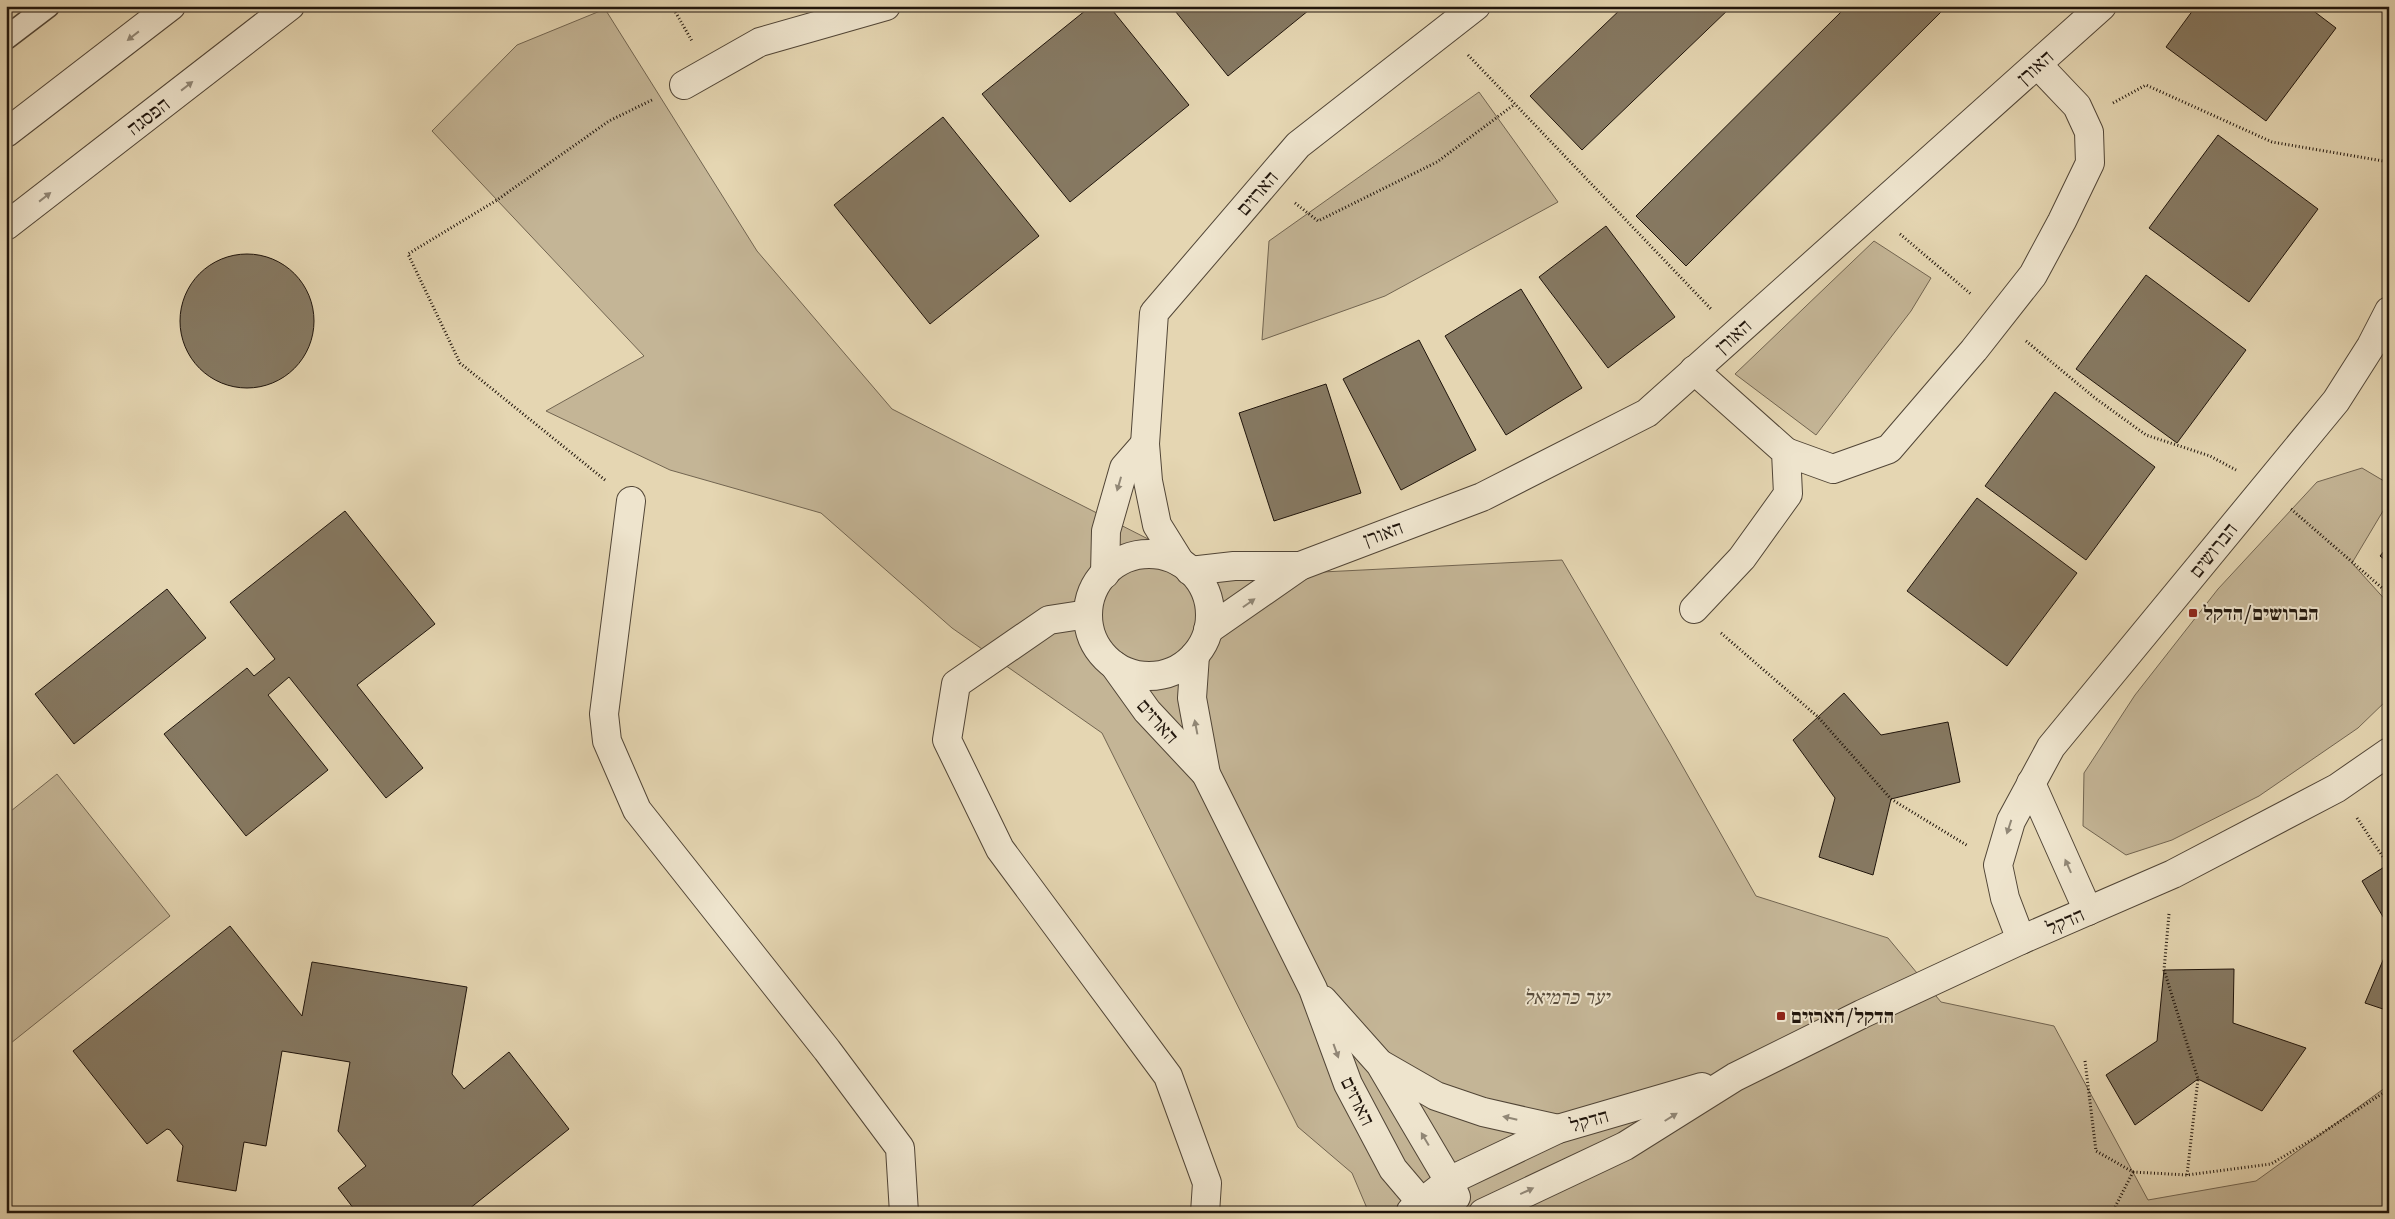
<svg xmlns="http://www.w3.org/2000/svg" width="2395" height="1219" viewBox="0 0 2395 1219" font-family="'Old Standard TT','Frank Ruhl Libre',serif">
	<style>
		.green { fill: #c4b596; stroke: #726551 }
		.building { fill: #867962; stroke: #20150c }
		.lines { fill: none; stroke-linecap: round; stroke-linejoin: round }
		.service-casing { stroke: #514536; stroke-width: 25 }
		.minor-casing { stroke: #514536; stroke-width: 30 }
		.tertiary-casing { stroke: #514536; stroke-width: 30 }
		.path { stroke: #20150c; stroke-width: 3; stroke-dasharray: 1 2.5; stroke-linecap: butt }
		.service { stroke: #eee4cd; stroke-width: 22 }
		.minor { stroke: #eee4cd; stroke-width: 28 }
		.tertiary { stroke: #eee4cd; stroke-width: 28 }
		.oneway { fill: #918776 }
		.poi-dot { fill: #8f2418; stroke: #eee4cd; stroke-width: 2 }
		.labels { text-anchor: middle; stroke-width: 4; stroke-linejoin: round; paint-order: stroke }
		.street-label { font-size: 20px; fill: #20150c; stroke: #eee4cd }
		.poi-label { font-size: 20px; font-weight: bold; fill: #20150c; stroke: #eee4cd; text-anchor: start }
		.park-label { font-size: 20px; font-style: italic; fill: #594d3c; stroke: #eee4cd }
	</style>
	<rect width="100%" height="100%" fill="#e5d6b2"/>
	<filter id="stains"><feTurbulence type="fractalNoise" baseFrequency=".004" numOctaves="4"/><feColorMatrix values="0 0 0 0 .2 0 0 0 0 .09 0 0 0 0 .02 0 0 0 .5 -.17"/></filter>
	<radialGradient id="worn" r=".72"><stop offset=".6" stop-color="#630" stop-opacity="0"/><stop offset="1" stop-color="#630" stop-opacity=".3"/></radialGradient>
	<!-- green -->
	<g class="green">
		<polygon points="605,9 757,251 892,409 1223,577 1562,560 1670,744 1756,896 1888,938 1941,1002 2054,1026 2148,1200 2256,1181 2389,1085 2389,1213 1369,1213 1352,1173 1298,1127 1102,733 952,628 821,513 670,470 546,411 644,356 432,131 517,45"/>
		<polygon points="1479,92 1558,202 1385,296 1262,340 1269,241"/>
		<polygon points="1874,241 1931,278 1911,311 1816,435 1735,374"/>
		<polygon points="2362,468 2389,484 2389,501 2352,563 2389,604 2389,698 2358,728 2259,796 2172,840 2126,855 2083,826 2084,773 2135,695 2218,589 2317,482"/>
		<polygon points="57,774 170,916 6,1047 6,815"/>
	</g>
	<!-- building -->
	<g class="building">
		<polygon points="1091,6 1109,6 1189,105 1070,202 982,94"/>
		<polygon points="1171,6 1314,6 1228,76"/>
		<polygon points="1624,6 1732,6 1582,150 1530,96"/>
		<polygon points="1847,6 1947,6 1686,266 1636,216"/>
		<polygon points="2196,6 2307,6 2336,28 2266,121 2166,47"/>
		<polygon points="943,117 1039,236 930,324 834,205"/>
		<polygon points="2218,135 2318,209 2249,302 2149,228"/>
		<polygon points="1606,226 1675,317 1608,368 1539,277"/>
		<circle cx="247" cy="321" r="67"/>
		<polygon points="2146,275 2246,350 2177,443 2076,369"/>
		<polygon points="1521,289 1582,388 1506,435 1445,336"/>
		<polygon points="1419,340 1476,450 1401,490 1343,379"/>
		<polygon points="1326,384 1361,493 1274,521 1239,413"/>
		<polygon points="2055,392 2155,467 2086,560 1985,486"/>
		<polygon points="1977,498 2077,573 2007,666 1907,591"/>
		<polygon points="345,511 435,624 357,685 423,768 386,798 289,677 268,695 328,770 246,836 164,734 247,668 254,676 275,659 230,602"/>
		<polygon points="2389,545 2389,563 2380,556"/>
		<polygon points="167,589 206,638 74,744 35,694"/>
		<polygon points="1844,693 1881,735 1948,722 1960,782 1891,799 1873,875 1819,857 1835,798 1793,740"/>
		<polygon points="2389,864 2389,927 2362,881"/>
		<polygon points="230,926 302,1016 312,962 467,987 452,1074 464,1089 509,1052 569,1129 464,1213 357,1213 338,1188 366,1166 338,1131 350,1062 282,1051 266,1146 244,1142 236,1191 177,1181 183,1146 170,1130 167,1129 147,1144 73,1051"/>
		<polygon points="2389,946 2389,1011 2365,1003"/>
		<polygon points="2234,969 2233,1023 2306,1048 2262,1111 2198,1079 2135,1125 2106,1075 2157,1041 2164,970"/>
	</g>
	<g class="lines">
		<defs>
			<polyline id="service" points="6,38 48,6"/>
			<g id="minor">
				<polyline points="684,85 760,42 886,6"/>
				<polyline points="1786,452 1833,469 1889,449 1974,350 2033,275 2062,221 2090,163 2089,132 2077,106 2038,65"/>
				<polyline points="631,501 604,714 607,741 637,810 827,1050 900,1148 904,1213"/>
				<circle cx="1149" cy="615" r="61"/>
				<polyline points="1180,562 1157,525 1148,481 1145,444 1154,313 1298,145 1476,6"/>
				<polyline points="1190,571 1234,566 1300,566"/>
				<polyline points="1105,574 1106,531 1124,468 1145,444"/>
				<polyline points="1694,609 1742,558 1788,494 1786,452 1694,370"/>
				<polyline points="1088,614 1049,620 956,684 947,740 1000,849 1168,1076 1207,1183 1205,1213"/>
				<polyline points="1208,630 1300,566 1482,497 1647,413 2102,6"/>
				<polyline points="1195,655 1192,698 1206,774 1313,989 1348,1084 1393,1169 1421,1202 1447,1213"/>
				<polyline points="1114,665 1147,711 1206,774"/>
				<polyline points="2031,783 2088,911"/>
				<polyline points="2021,940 2005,898 1998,865 2011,821 2051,747 2336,401 2371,346 2389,311"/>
				<polyline points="1323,1000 1380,1064 1449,1181 1456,1197"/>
				<polyline points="1382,1065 1436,1096 1483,1112 1558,1129"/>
				<polyline points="1411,1211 1449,1181 1558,1129 1702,1087"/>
				<polyline points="1483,1213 1625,1146 1735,1077 1862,1014 2021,940 2173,874 2337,788 2389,752"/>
			</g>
			<g id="tertiary">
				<polyline points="6,133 171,6"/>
				<polyline points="6,226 290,6"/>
			</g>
		</defs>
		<!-- service casing -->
		<use href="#service" class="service-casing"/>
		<!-- minor casing -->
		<use href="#minor" class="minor-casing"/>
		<!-- tertiary casing -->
		<use href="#tertiary" class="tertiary-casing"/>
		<!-- path -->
		<g class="path">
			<polyline points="672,6 692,41"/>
			<polyline points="1468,55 1711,309"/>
			<polyline points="2113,103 2146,85 2272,142 2389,162"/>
			<polyline points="1295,203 1318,221 1437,162 1515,104"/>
			<polyline points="1900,234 1972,295"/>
			<polyline points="2026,341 2095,398 2146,435 2210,456 2236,470"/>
			<polyline points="605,480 460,363 408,254 497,200 609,121 654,99"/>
			<polyline points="2291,509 2389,594"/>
			<polyline points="1721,633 1818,717 1891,799 1968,846"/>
			<polyline points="2357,818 2389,866"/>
			<polyline points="2169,914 2164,970 2198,1079 2187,1175"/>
			<polyline points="2085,1061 2096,1151 2133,1172 2112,1213"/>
			<polyline points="2133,1172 2187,1175 2271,1164 2313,1139 2389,1089"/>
		</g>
		<!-- service -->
		<use href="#service" class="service"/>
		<!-- minor -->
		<use href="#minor" class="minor"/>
		<!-- tertiary -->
		<use href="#tertiary" class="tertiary"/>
	</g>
	<!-- one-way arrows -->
	<defs><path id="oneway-solid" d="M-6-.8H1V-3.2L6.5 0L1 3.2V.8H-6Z" transform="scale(1.25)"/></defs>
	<g class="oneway">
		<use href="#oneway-solid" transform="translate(133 36) rotate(142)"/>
		<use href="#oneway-solid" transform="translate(187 86) rotate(-38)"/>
		<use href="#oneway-solid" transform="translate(45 197) rotate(-38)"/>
		<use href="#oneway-solid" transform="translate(1119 484) rotate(106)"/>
		<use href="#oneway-solid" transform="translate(1249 603) rotate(-35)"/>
		<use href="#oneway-solid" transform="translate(1196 727) rotate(-101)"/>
		<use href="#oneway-solid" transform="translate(2009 827) rotate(108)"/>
		<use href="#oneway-solid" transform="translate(2068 866) rotate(-114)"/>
		<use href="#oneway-solid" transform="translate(1336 1051) rotate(70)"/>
		<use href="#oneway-solid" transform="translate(1671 1117) rotate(-32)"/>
		<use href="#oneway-solid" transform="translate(1510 1118) rotate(-167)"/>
		<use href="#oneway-solid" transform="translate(1425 1139) rotate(-121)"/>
		<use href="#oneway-solid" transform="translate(1527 1191) rotate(-25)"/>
	</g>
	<!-- markers -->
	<g class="poi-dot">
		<rect x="2188" y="608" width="10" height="10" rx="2.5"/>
		<rect x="1776" y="1011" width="10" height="10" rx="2.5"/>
	</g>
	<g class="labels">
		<!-- street labels -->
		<g class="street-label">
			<text transform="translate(2035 67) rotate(-42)" y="7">האורן</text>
			<text transform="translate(148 116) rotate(-38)" y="7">הפסגה</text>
			<text transform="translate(1257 193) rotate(-49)" y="7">הארזים</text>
			<text transform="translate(1733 336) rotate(-42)" y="7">האורן</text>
			<text transform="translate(1383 533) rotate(-20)" y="7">האורן</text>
			<text transform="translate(2213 550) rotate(-51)" y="7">הברושים</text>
			<text transform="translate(1158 721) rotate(49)" y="7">הארזים</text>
			<text transform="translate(2065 921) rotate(-24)" y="7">הדקל</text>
			<text transform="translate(1358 1101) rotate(64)" y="7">הארזים</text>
			<text transform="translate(1589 1120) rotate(-16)" y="7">הדקל</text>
		</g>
		<!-- poi labels -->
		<g class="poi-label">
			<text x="2203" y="620">הברושים/הדקל</text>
			<text x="1791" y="1023">הדקל/הארזים</text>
		</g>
		<!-- park labels -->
		<g class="park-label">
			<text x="1566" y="1004">יער כרמיאל</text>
		</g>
	</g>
	<!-- margin -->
	<rect width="2395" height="1219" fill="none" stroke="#e5d6b2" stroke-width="25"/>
	<rect x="8" y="8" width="2380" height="1204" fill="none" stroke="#20150c" stroke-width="2.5"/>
	<rect x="12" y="12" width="2370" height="1194" fill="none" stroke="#20150c"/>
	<rect width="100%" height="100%" filter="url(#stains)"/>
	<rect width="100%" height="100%" fill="url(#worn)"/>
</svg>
